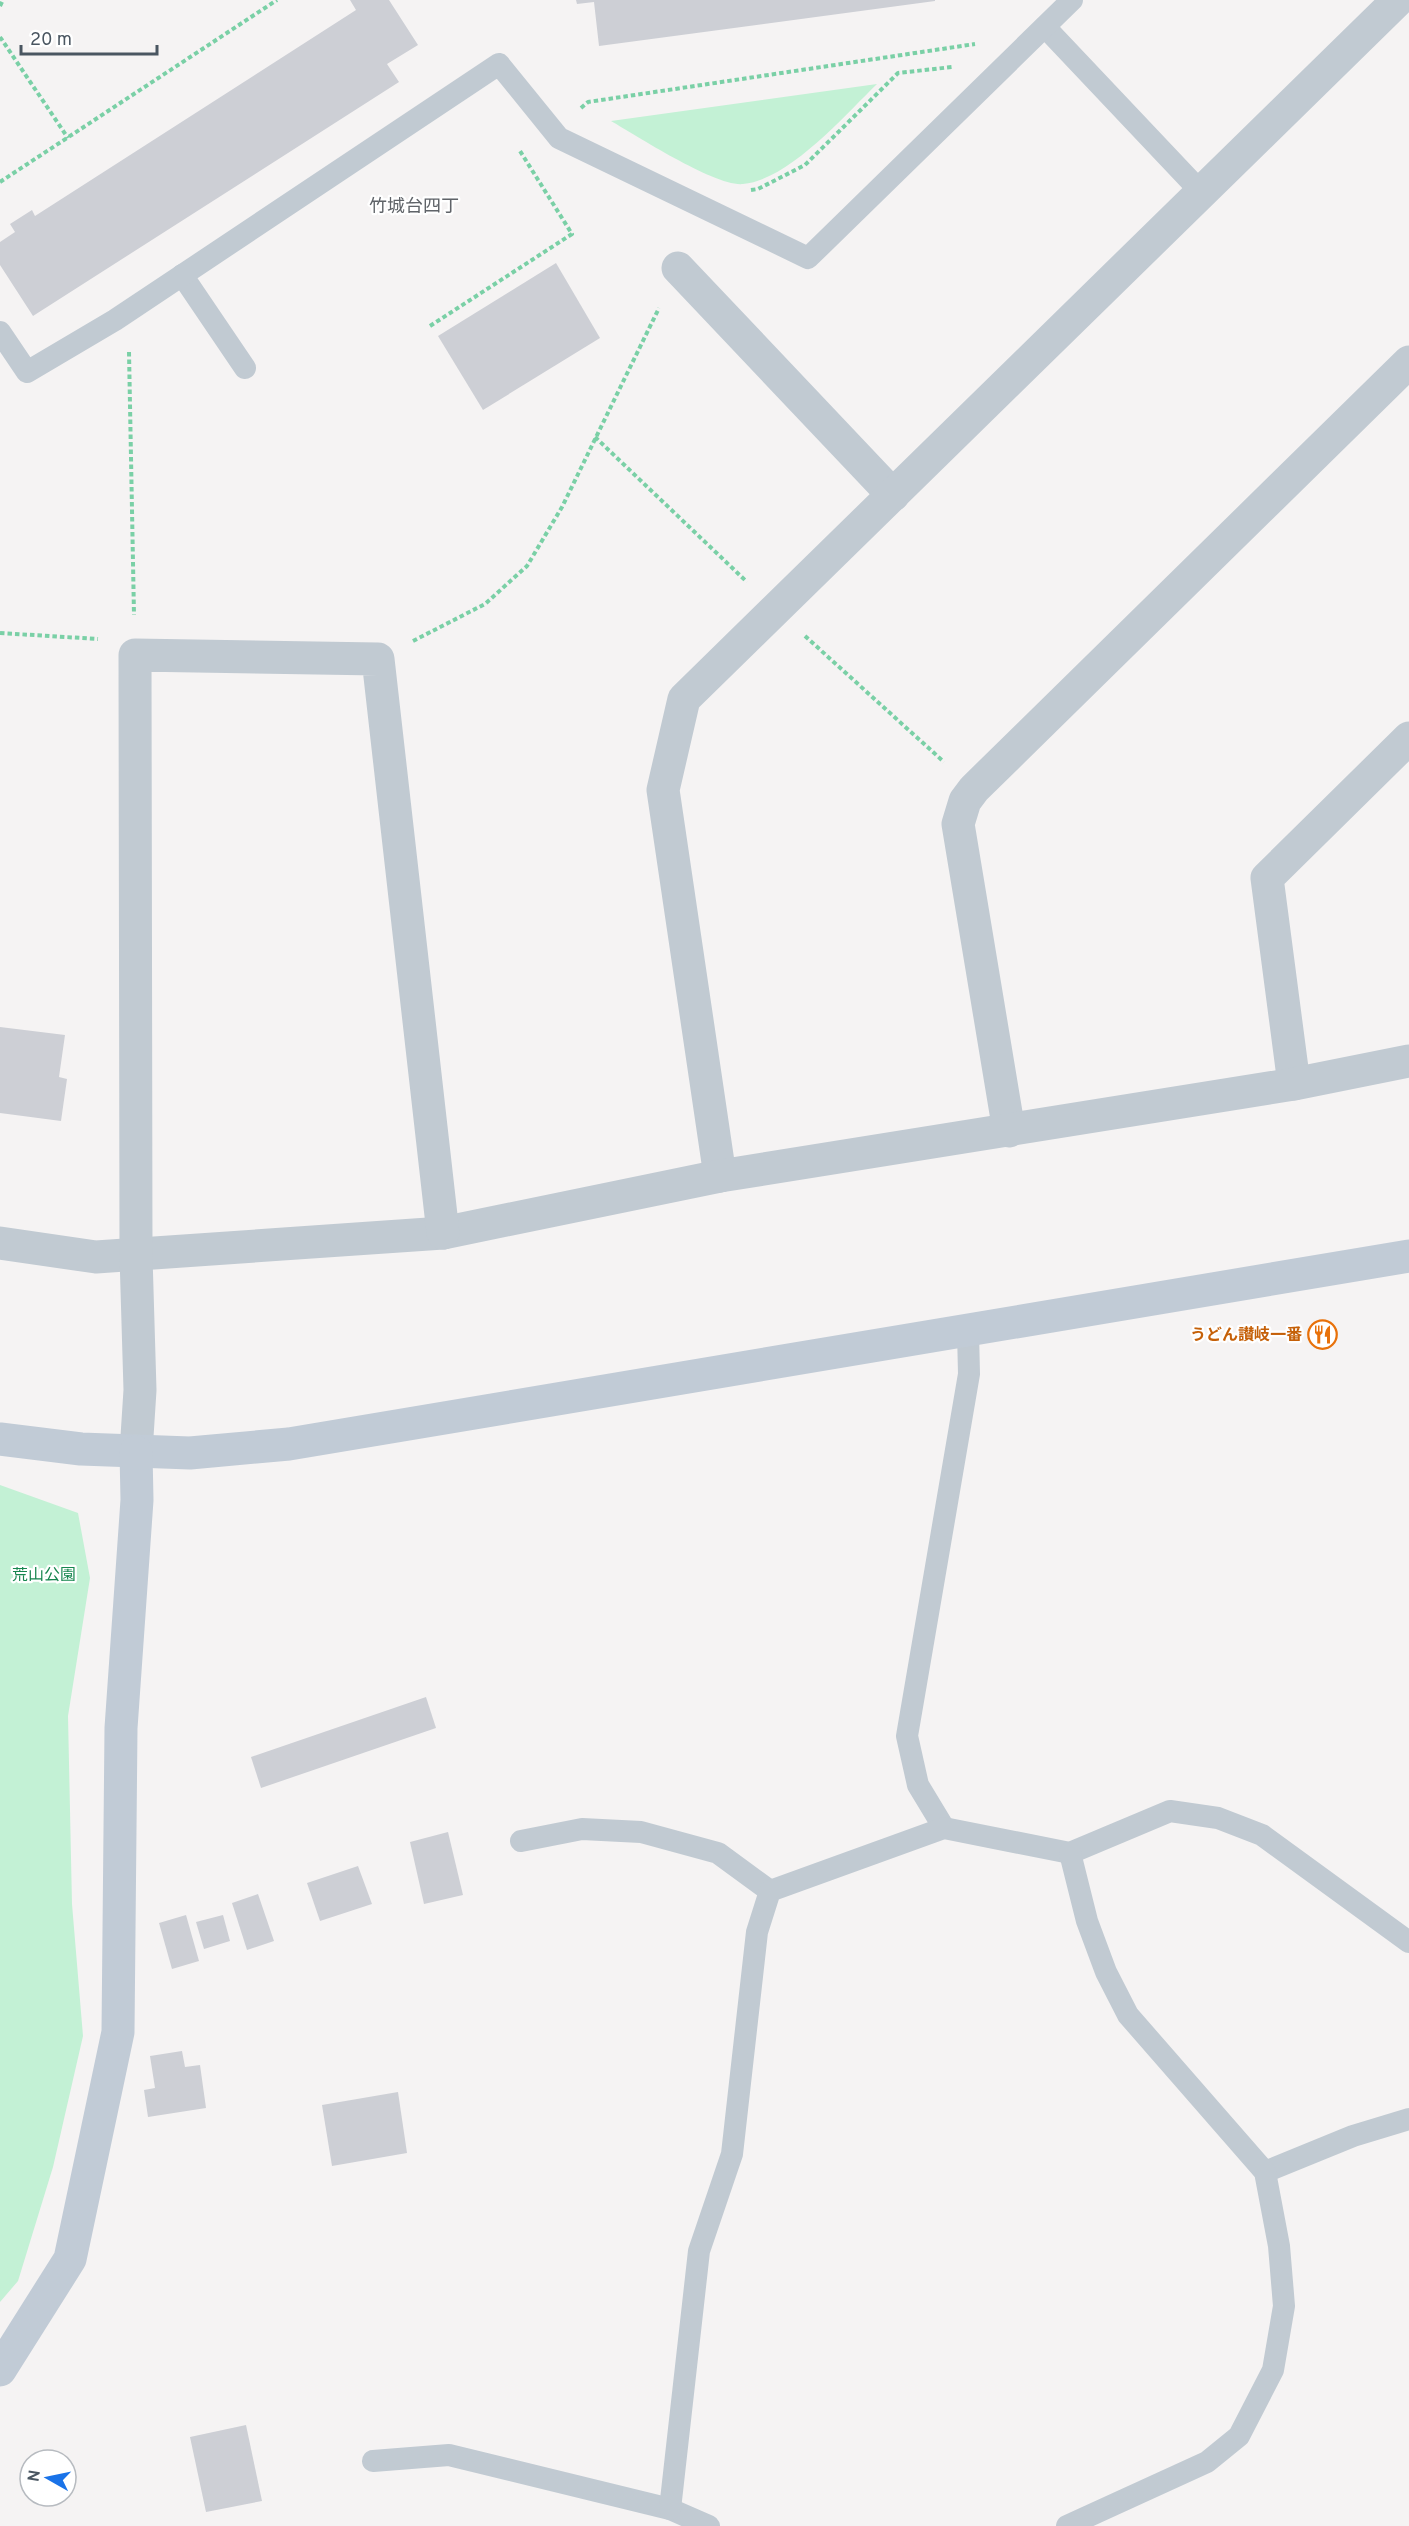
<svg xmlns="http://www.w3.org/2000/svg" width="1409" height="2526" viewBox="0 0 1409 2526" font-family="Overpass,'Noto Sans JP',sans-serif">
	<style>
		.green { fill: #c3f1d5 }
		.building { fill: #cdcfd5 }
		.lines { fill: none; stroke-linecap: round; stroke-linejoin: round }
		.path { stroke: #7ad0a6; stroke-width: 4; stroke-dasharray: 4.5 3; stroke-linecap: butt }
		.lane { stroke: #c1cad2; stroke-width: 22 }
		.street { stroke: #c1cad2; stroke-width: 33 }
		.secondary { stroke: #c1cbd6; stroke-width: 33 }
		.labels { text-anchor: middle; stroke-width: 4.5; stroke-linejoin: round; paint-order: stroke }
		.food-label { font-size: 16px; font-weight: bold; fill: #c56008; stroke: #fff; text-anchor: end }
		.park-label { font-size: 16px; fill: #17864f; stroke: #fff }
		.neighbourhood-label { font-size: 18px; fill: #5f6368; stroke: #fff }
	</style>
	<rect width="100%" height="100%" fill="#f5f3f3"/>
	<!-- green -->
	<g class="green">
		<path d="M877,84C845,115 789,180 743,184C716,187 637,136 611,121Z"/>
		<polygon points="0,1485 78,1513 90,1578 68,1716 72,1904 83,2036 53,2167 18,2281 0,2302"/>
	</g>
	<!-- building -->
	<g class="building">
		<polygon points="350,0 389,0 418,45 387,64 399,82 33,316 0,265 0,242 15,232 10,224 32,210 35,216 356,10"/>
		<polygon points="576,0 935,0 935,1 599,46 594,2 577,4"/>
		<polygon points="556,263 600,338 483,410 438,336"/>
		<polygon points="0,1027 65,1035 59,1077 67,1079 61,1121 0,1113"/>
		<polygon points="426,1697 436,1728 261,1788 251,1757"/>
		<polygon points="448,1832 463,1895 424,1904 410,1842"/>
		<polygon points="358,1866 372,1904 320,1921 307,1883"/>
		<polygon points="258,1894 274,1941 247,1950 232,1903"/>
		<polygon points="186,1915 199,1961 172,1969 159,1923"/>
		<polygon points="223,1915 230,1941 204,1949 196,1922"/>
		<polygon points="182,2051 185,2067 200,2065 206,2108 148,2117 144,2090 155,2088 150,2056"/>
		<polygon points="398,2092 407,2153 332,2166 322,2105"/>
		<polygon points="246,2425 262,2501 206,2512 190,2437"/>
	</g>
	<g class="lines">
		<!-- path -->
		<g class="path">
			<polyline points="0,6 3,0"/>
			<polyline points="0,37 68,138"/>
			<polyline points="581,108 588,102 975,44"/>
			<polyline points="0,182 277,0"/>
			<polyline points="751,190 758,189 805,165 898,73 952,67"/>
			<polyline points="430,326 572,234 520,151"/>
			<polyline points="129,352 134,615"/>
			<polyline points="595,437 747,582"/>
			<polyline points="0,633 98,639"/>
			<polyline points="805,636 944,762"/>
			<polyline points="413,641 485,604 527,566 562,507 659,308"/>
		</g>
		<!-- lane -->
		<g class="lane">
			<polyline points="1045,27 1202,193"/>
			<polyline points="182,275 245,368"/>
			<polyline points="0,332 27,372 115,320 499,64 559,138 808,258 1072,0"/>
			<polyline points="944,1828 918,1785 907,1736 969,1374 968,1332"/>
			<polyline points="521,1841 582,1829 641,1832 718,1853 770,1891"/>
			<polyline points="1265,2172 1353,2136 1409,2119"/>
			<polyline points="373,2461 449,2455 670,2509 709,2526"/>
			<polyline points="670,2509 699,2251 732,2154 757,1932 770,1891 944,1828 1070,1853 1170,1811 1218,1818 1262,1835 1409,1942"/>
			<polyline points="1067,2526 1207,2462 1239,2436 1273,2370 1284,2306 1279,2246 1265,2172 1128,2015 1106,1972 1087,1921 1070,1853"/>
		</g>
		<!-- street -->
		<g class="street">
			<polyline points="678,268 893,495"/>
			<polyline points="1294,1084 1267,878 1409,738"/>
			<polyline points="1009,1131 958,824 965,801 974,789 1409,362"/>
			<polyline points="720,1176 663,790 684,699 1398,0"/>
			<polyline points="0,1243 96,1257 443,1233 720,1176 1294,1084 1409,1061"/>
			<polyline points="136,1452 140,1390 136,1256 135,655 378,659 443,1233"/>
		</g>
		<!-- secondary -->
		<g class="secondary">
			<polyline points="0,1439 81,1449 190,1453 289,1444 1409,1256"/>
			<polyline points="0,2370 70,2259 118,2032 121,1728 137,1500 136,1452"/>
		</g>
	</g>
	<!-- icons -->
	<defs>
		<symbol id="restaurant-ring" viewBox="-11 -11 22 22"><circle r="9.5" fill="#fff" stroke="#e8710a" stroke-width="1.5"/><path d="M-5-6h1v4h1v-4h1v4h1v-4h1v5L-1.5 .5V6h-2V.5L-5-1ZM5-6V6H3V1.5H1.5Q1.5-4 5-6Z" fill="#e8710a"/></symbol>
	</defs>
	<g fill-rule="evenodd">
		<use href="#restaurant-ring" x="1306" y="1318" width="33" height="33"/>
	</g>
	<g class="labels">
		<!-- food labels -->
		<g class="food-label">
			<text x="1302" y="1340">うどん讃岐一番</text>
		</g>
		<!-- park labels -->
		<g class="park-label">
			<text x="44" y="1580">荒山公園</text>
		</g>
		<!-- neighbourhood labels -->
		<g class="neighbourhood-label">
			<text x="414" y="212">竹城台四丁</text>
		</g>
	</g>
	<!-- north arrow -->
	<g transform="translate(48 2478) rotate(279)"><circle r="28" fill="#ffffff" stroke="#b7bbc0" stroke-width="1.5"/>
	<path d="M0-4.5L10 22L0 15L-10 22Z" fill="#1a73e8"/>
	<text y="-9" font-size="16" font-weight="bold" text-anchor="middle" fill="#4a5661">N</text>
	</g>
	<!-- scale -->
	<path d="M21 45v9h136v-9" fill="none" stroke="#4a5661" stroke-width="3"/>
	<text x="30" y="45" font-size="18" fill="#4a5661" stroke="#ffffff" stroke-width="4.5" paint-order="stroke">20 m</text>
</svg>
